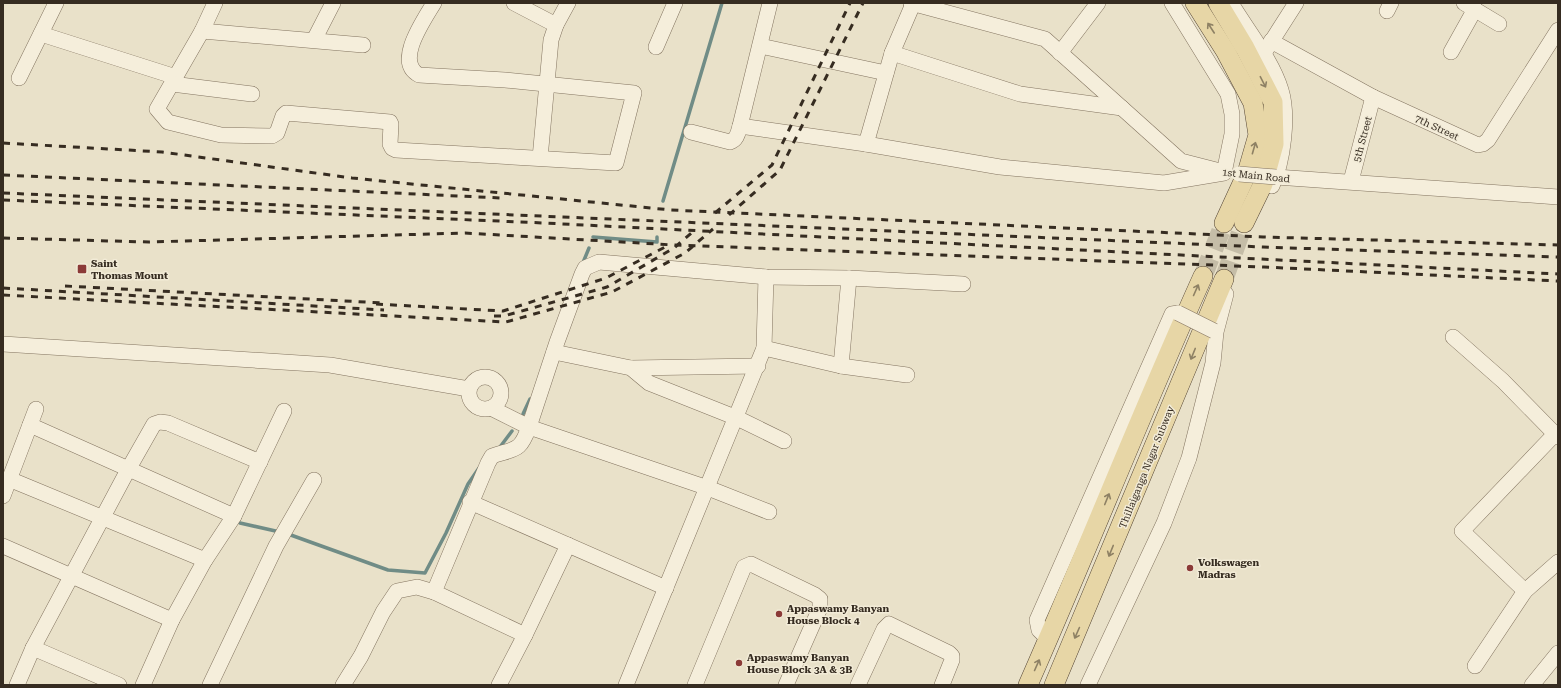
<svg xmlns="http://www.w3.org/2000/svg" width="1561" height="688" viewBox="0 0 1561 688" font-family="'Roboto Serif',serif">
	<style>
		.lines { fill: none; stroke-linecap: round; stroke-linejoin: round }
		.stream { stroke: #708c86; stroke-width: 3.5 }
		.major-tunnel { stroke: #c5bda7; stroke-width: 19; stroke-dasharray: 19 10; stroke-linecap: butt }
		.minor-casing { stroke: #837460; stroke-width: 16 }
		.major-casing { stroke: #524333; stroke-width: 20 }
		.minor { stroke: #f5eedb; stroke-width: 15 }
		.major { stroke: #e7d6a6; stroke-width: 19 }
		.rail { stroke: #362c21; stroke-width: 3; stroke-dasharray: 7 7; stroke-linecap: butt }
		.minor-bridge-casing { stroke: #837460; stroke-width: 16; stroke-linecap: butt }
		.minor-bridge { stroke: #f5eedb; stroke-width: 15 }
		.oneway { stroke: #8e8164 }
		.poi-dot { fill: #8b3a37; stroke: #f2ebd7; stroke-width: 1.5 }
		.labels { text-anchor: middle; stroke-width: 3; stroke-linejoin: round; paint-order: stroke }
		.street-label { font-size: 10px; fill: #362c21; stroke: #f2ebd7 }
		.poi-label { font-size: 10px; font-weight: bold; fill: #362c21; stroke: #f2ebd7; text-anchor: start }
	</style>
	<rect width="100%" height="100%" fill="#e9e1c9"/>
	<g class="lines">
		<!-- stream -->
		<g class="stream">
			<polyline points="663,201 722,3"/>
			<polyline points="593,237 657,242 657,237"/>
			<polyline points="582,265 589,248"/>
			<polyline points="523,414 530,399"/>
			<polyline points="500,447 512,431"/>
			<polyline points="240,523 280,532"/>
			<polyline points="288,534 388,570 425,573 446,533 468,484 479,468"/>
		</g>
		<!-- major-tunnel -->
		<g class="major-tunnel">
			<polyline points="1203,276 1224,223"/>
			<polyline points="1224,279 1244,223"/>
		</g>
		<defs>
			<g id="minor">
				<path d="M215,3L202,31L157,109L168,122L221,135L272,136L277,133L283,116L286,113L390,122L391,124L390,144L392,148L396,150L616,163L634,93L505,80L419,75C394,62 424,20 434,3"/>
				<polyline points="514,3 556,25"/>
				<polyline points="770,3 740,126 866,144 1000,167 1164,183 1224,173 1232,134 1232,114 1228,94 1172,3"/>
				<polyline points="911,3 1045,39 1181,161 1220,171"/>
				<path d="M1231,3C1247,30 1272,60 1281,90C1289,116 1283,162 1272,186"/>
				<polyline points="1464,3 1499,24"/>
				<polyline points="1387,11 1391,3"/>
				<polyline points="202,31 363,45"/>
				<polyline points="41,34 176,77"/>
				<polyline points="314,40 333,3"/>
				<polyline points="1271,41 1373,97 1478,145 1483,144 1488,140 1558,30"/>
				<polyline points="760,46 886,73"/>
				<polyline points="656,47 675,3"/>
				<polyline points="1266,50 1296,3"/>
				<polyline points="1451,52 1475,9"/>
				<polyline points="892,53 1020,94 1122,108"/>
				<polyline points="1060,53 1098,3"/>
				<polyline points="19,78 56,3"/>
				<polyline points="172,84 252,94"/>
				<path d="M691,132L730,142C737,140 738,133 740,126"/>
				<polyline points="866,144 892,53 913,4"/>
				<polyline points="540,158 551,40 556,25 568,3"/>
				<polyline points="1276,177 1558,197"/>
				<polyline points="1351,181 1373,97"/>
				<polyline points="1453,337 1503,381 1555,434"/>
				<polyline points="3,344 330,365 469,389"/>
				<polyline points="764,348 841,366 907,375"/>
				<polyline points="554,352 631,368 649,383 737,418 784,441"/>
				<polyline points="841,366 849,278"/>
				<polyline points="631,368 758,366"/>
				<circle cx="485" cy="393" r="16"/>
				<polyline points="491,408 529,427 557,342 582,274 585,268 599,262 766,277 849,278 963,284"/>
				<polyline points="30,425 234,516"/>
				<polyline points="1558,437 1555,434 1462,531 1525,591 1558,562"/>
				<polyline points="9,479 205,560"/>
				<polyline points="3,496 36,409"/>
				<polyline points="470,502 666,588"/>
				<polyline points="3,546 172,620"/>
				<polyline points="525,635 568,545"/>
				<polyline points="1048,639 1039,630 1037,620 1172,314 1178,313"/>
				<polyline points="33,648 119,685"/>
				<polyline points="1475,666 1525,591"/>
				<polyline points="17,685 33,648 129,468 154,424 160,422 168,423 260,462"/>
				<polyline points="143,685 172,620 205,560 234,516 284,411"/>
				<polyline points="210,685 276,546 314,480"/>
				<polyline points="343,685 361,656 383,612 397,591 417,587 434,592"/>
				<path d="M499,685L525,635L434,592L488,463L492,456C516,448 520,452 529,427L708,488L769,512"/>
				<polyline points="626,685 764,348 766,277"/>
				<polyline points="695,685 744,567 751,564 815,595 820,599 820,608 786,685"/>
				<polyline points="858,685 884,629 889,624 949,653 952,656 952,660 942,685"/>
				<polyline points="1088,685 1164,523 1189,458 1213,363 1216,332 1226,294"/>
				<polyline points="1532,685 1558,653"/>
			</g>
			<g id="major">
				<polyline points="1195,3 1226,52 1253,103 1258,135 1247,173 1224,223"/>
				<polyline points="1218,3 1245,48 1273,102 1274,144 1263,184 1244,223"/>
				<path d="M1028,685C1088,549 1142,411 1203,276"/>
				<polyline points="1054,685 1224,279"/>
			</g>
		</defs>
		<!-- minor casing -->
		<use href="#minor" class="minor-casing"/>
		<!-- major casing -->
		<use href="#major" class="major-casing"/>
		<!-- minor -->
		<use href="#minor" class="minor"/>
		<!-- major -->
		<use href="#major" class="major"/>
		<!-- rail -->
		<g class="rail">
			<polyline points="3,143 162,152 352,178 671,210 1263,237 1558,245"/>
			<polyline points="3,175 502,198"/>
			<polyline points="3,193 1263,247 1558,257"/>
			<polyline points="3,200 544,223 1558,274"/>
			<polyline points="715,213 772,165 850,3"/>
			<polyline points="729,215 780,170 863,3"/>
			<polyline points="3,238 149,242 465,233 674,245 1264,267 1558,281"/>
			<polyline points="65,286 383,303"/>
			<polyline points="3,288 384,310"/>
			<polyline points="3,295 506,322 612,292 685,253 713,229"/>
			<polyline points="376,304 503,311 606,278 669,245"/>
			<polyline points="494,316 504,316 607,287 674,248 696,229"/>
		</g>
		<defs>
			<g id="minor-bridge">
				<polyline points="1239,174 1276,177"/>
				<polyline points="1178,313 1214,331"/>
			</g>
		</defs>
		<!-- minor-bridge casing -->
		<use href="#minor-bridge" class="minor-bridge-casing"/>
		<!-- minor-bridge -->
		<use href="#minor-bridge" class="minor-bridge"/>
	</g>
	<!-- one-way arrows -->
	<defs><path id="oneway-shaft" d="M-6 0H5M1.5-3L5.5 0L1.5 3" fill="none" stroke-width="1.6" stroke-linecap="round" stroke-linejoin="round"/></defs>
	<g class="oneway">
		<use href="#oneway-shaft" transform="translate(1211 28) rotate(-123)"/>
		<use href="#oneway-shaft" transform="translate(1263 82) rotate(63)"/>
		<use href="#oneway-shaft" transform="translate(1254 148) rotate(-74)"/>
		<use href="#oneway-shaft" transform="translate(1196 290) rotate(-66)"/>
		<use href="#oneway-shaft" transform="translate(1193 354) rotate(112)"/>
		<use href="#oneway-shaft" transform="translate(1107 499) rotate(-68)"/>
		<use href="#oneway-shaft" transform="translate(1111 551) rotate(112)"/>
		<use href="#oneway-shaft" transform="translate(1077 633) rotate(114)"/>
		<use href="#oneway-shaft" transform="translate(1037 665) rotate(-66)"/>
	</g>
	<!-- markers -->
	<g class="poi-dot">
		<rect x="77" y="264" width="10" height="10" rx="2"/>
		<circle cx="1190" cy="568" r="4"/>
		<circle cx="779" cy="614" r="4"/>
		<circle cx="739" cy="663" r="4"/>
	</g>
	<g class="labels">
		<!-- street labels -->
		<g class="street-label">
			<text transform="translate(1437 127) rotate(25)" y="4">7th Street</text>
			<text transform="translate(1362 139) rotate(-75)" y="4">5th Street</text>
			<text transform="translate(1256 175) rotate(6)" y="4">1st Main Road</text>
			<text transform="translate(1146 467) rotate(-68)" y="4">Thillaiganga Nagar Subway</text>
		</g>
		<!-- poi labels -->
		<g class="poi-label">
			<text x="91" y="267">Saint<tspan x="91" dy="12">Thomas Mount</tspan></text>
			<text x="1198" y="566">Volkswagen<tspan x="1198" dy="12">Madras</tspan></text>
			<text x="787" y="612">Appaswamy Banyan<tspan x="787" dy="12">House Block 4</tspan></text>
			<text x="747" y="661">Appaswamy Banyan<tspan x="747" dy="12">House Block 3A &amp; 3B</tspan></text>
		</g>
	</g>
	<!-- border -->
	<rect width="1561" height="688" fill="none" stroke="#362c21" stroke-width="8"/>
</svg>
